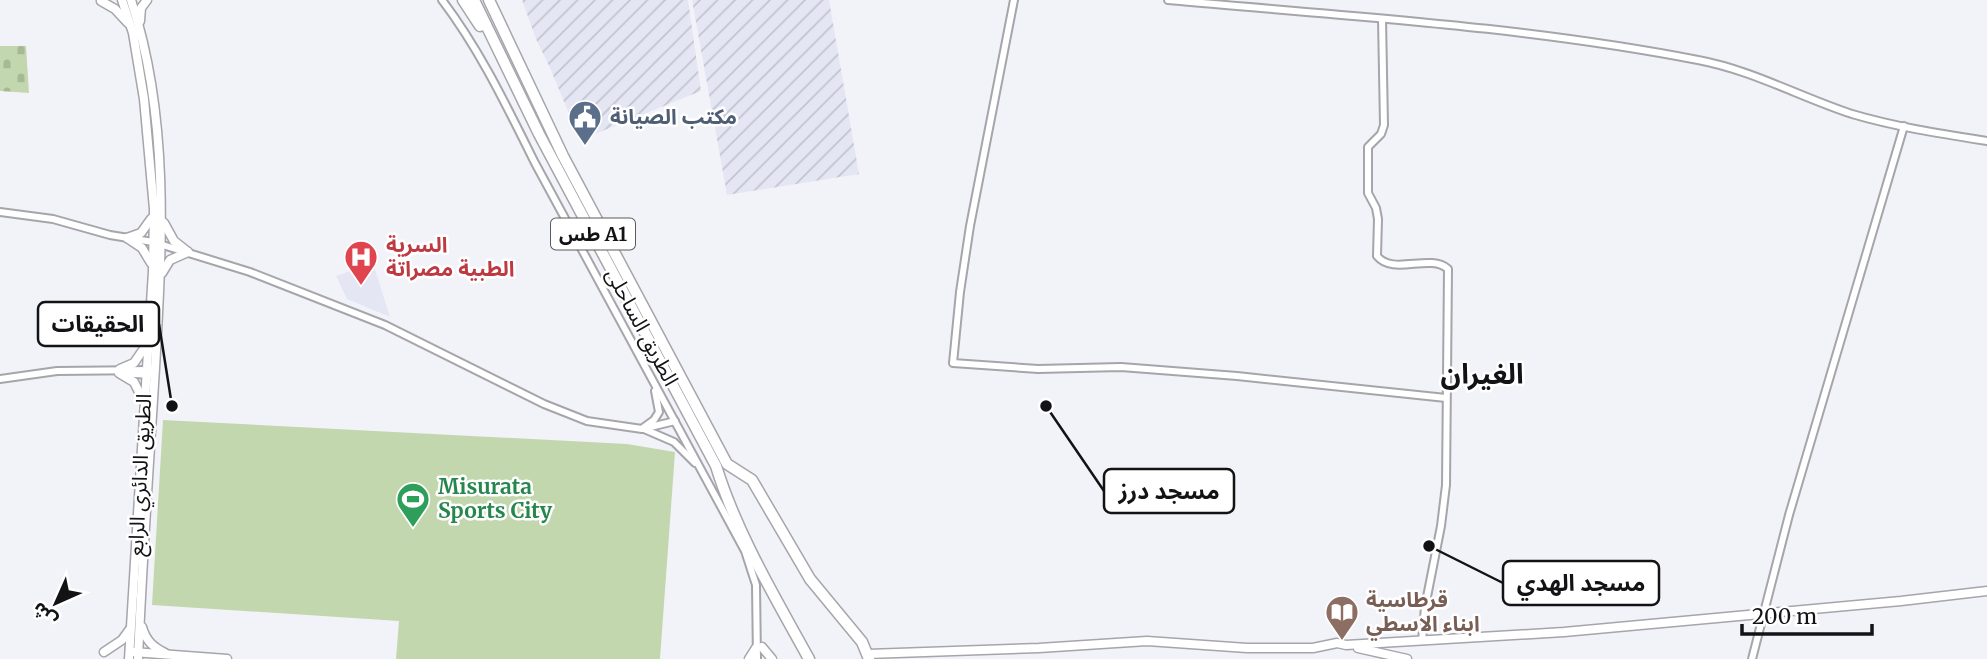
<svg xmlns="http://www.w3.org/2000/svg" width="1987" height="659" viewBox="0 0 1987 659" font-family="Merriweather,'Noto Sans Arabic',serif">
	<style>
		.built { fill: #e4e6f3 }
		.industrial { fill: url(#industrial-furrows) }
		.cemetery { fill: url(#cemetery-stones) }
		.garden { fill: #c3d7ae }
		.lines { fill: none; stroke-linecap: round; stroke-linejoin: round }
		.minor-casing { stroke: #a5a5ab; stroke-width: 10 }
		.major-casing { stroke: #a5a5ab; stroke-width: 11 }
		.highway-casing { stroke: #a5a5ab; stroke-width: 13 }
		.minor { stroke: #fff; stroke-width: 6 }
		.major { stroke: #fff; stroke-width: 8 }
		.highway { stroke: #fff; stroke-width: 10 }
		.labels { text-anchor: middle; stroke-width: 5; stroke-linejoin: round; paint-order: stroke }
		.shield { fill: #fff; stroke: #5a5a5c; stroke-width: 2 }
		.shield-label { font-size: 19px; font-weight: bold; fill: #131316 }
		.service-label { font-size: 21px; font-weight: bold; fill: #4e5e75; stroke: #fff; text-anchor: start }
		.health-label { font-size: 21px; font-weight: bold; fill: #be3a42; stroke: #fff; text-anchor: start }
		.street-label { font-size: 21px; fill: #131316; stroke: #fff }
		.leisure-label { font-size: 21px; font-weight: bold; fill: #27864d; stroke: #fff; text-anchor: start }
		.education-label { font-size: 21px; font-weight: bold; fill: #785e54; stroke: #fff; text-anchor: start }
		.district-label { font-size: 28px; font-weight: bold; fill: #131316; stroke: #fff }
		.leader { fill: none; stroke: #131316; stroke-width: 2.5 }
		.callout-dot { fill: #131316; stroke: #fff; stroke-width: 2.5 }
		.callout { fill: #fff; stroke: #131316; stroke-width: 2.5 }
		.callout-label { font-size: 23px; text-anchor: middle; font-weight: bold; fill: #131316 }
	</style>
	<defs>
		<pattern id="industrial-furrows" width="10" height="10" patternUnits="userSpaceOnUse" patternTransform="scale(1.75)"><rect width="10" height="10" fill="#e4e6f3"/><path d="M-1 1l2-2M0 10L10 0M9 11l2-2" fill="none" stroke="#c3c4d0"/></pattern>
		<pattern id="cemetery-stones" width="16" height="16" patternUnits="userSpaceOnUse" patternTransform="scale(1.75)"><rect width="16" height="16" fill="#c3d7ae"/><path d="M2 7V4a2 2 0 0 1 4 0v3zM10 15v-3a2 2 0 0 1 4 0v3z" fill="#a7b895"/></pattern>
	</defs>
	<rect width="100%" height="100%" fill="#f2f3f9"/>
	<!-- built -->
	<polygon class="built" points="373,263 390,317 347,299 336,276"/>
	<!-- industrial -->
	<g class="industrial">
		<polygon points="522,0 688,0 701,91 580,140 550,68 536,39"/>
		<polygon points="692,0 829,0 859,174 727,195"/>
	</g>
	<!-- cemetery -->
	<polygon class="cemetery" points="0,46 26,46 29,93 0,91"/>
	<!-- garden -->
	<polygon class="garden" points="163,420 627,444 675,452 660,659 396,659 399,621 152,605"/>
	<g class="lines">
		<defs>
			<g id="minor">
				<path d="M442,0C480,50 507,107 535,163L745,551L756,585L757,659"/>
				<polyline points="1014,0 970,226 960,292 953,363 1038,369 1121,367 1237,376 1446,398"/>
				<path d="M1168,0C1345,16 1523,26 1698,60C1752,70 1800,97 1852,114C1896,127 1942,134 1987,141"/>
				<path d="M1382,19L1384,125L1381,134L1368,147V193L1376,208L1378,219L1377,256C1393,276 1430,253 1448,269L1446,485L1441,526L1425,607L1422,641"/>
				<polyline points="0,212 53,219 110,235 153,242 250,272 385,325 544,404 587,421 642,429 675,421"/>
				<polyline points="121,373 149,375"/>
				<polyline points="0,379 57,371 151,370"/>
				<polyline points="643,428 654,420 659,412 655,391"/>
				<polyline points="644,429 674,442 695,463"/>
				<polyline points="1752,659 1789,515 1904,126"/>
			</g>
			<g id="major">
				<polyline points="122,0 133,33 144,99 154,209 153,271 129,659"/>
				<path d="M131,0C170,118 162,246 155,368C149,465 142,562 138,659"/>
				<polyline points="101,1 115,9 128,23"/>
				<polyline points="140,21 141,8 147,0"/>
				<polyline points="164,223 174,241 188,252"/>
				<polyline points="127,238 142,248 151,263"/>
				<polyline points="127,238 141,233 151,219"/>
				<polyline points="162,273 170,260 188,252"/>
				<polyline points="120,369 134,363 145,347"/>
				<polyline points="119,373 134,382 142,398"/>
				<path d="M142,627C146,641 153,647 165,653"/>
				<polyline points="762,647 772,659"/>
				<polyline points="1358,648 1407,659"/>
				<polyline points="104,652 122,640 130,629"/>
				<polyline points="133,652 227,659"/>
				<polyline points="868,654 1039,648 1147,641 1247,648 1313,648 1337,643 1346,645 1564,632 1901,601 1987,591"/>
				<polyline points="749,659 756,648"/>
			</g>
			<g id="highway">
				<polyline points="463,0 480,26"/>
				<path d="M474,0L539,134L716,466C737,534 775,597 809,659"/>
				<polyline points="489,0 563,156 727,464 752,480 810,579 862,642 869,659"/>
			</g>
		</defs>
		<!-- minor casing -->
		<use href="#minor" class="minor-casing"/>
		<!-- major casing -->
		<use href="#major" class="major-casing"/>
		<!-- highway casing -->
		<use href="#highway" class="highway-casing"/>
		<!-- minor -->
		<use href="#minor" class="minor"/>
		<!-- major -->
		<use href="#major" class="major"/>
		<!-- highway -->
		<use href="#highway" class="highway"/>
	</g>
	<!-- icons -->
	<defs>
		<symbol id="civic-pin" viewBox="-11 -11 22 30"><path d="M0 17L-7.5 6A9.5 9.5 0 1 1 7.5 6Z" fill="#5c6f8a" stroke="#fff"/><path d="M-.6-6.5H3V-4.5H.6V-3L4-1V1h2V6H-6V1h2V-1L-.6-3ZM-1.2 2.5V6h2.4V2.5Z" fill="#fff"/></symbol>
		<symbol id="hospital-pin" viewBox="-11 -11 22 30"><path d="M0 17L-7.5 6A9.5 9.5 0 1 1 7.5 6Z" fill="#e0444e" stroke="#fff"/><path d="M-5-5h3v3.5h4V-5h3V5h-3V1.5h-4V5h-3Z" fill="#fff"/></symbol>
		<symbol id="stadium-pin" viewBox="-11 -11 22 30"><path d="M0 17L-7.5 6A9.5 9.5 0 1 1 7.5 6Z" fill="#2e9e5b" stroke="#fff"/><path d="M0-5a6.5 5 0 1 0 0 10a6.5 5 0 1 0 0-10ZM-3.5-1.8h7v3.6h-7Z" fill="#fff"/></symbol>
		<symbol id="library-pin" viewBox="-11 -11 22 30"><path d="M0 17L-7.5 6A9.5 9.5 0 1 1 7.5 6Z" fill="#8d6e63" stroke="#fff"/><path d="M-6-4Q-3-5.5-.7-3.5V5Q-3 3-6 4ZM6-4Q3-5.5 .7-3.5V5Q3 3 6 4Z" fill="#fff"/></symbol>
	</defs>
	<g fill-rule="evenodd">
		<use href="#civic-pin" x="566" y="98" width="38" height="52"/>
		<use href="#hospital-pin" x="342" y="238" width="38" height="52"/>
		<use href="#stadium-pin" x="394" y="480" width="38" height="52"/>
		<use href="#library-pin" x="1323" y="593" width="38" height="52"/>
	</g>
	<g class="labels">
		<!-- shield labels -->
		<rect class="shield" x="551" y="218.5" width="84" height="31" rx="5"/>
		<g class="shield-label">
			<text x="593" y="241">طس A1</text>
		</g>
		<!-- service labels -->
		<g class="service-label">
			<text x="610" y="124">مكتب الصيانة</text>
		</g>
		<!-- health labels -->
		<g class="health-label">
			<text x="386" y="252">السرية<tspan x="386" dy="24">الطبية مصراتة</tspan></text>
		</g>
		<!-- street labels -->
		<g class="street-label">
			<text transform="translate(642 327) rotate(62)" y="7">الطريق الساحلى</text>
			<text transform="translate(140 475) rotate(-87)" y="7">الطريق الدائري الرابع</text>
		</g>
		<!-- leisure labels -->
		<g class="leisure-label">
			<text x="438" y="494">Misurata<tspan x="438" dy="24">Sports City</tspan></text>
		</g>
		<!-- education labels -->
		<g class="education-label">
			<text x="1366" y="607">قرطاسية<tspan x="1366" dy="24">ابناء الاسطي</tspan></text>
		</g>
		<!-- district labels -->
		<g class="district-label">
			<text x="1482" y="384">الغيران</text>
		</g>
	</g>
	<!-- callouts -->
	<path class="leader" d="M172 406L159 324M1046 406L1104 491M1429 546L1503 583"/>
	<g class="callout-dot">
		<circle cx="172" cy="406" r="7"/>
		<circle cx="1046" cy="406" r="7"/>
		<circle cx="1429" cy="546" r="7"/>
	</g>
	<g class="callout">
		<rect x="38" y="302" width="121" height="44" rx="7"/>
		<rect x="1104" y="469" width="130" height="44" rx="7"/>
		<rect x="1503" y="561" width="156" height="44" rx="7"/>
	</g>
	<g class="callout-label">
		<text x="98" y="332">الحقيقات</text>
		<text x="1169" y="499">مسجد درز</text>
		<text x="1581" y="591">مسجد الهدي</text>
	</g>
	<!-- north arrow -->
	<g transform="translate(56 603) rotate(225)" stroke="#ffffff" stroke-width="5" paint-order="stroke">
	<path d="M0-5L12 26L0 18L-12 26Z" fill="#131316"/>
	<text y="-10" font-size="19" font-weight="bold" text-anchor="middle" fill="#131316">ش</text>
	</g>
	<!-- scale -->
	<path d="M1742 624v10h130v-10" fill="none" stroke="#131316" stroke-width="3.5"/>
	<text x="1752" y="624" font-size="21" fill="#131316" stroke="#ffffff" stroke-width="5" paint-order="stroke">200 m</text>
</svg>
